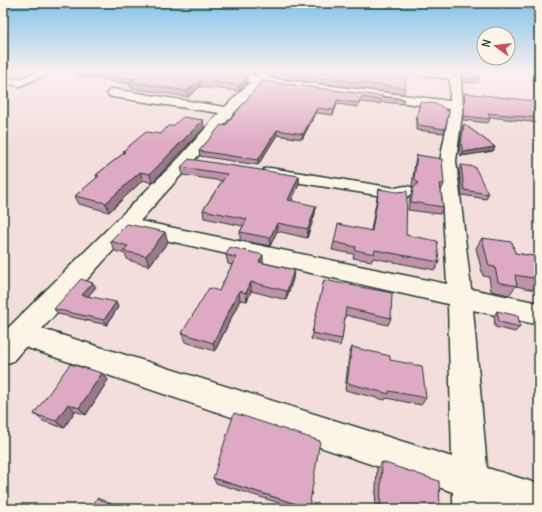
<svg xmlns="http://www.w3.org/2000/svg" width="542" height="512" viewBox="0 0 542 512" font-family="Delius,sans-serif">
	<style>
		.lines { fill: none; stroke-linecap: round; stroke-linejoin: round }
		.minor-casing { stroke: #1f3d34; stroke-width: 3 }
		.minor { fill: #fcf5e5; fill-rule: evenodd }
		.wall { fill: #bf92a8; stroke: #1f3d34 }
		.shaded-wall { fill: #9b7788; stroke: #1f3d34 }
		.building { fill: #deaac3; stroke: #1f3d34 }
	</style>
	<rect width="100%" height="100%" fill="#f3dedb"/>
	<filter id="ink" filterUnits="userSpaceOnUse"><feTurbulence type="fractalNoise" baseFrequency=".025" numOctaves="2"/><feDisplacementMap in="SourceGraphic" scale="8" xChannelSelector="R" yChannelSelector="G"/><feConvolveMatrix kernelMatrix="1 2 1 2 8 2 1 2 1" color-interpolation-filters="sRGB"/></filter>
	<g filter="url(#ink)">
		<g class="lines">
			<defs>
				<g id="minor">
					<polygon points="36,72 49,72 48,74 20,86 3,83 3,77 19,79"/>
					<path d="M193,72H221L256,76L261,72H272L268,78L450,101V79L418,75L413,72H460L463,106L456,161L471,289L539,303V325L473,310L487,468L539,484V509H502L490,505L491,509H453V492L25,347L13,361L3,365V333L180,157L219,113L113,97L109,96L107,93L109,90L113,89L225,107L250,82L198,75L194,74ZM262,84L450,109L440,161L447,284L140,221L192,163L233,114ZM130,232L448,304L452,457L42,329Z"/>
					<polygon points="270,168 395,188 405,186 411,187 414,191 407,197 395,198 264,177 262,173 264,169"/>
				</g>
			</defs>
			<!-- minor casing -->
			<use href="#minor" class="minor-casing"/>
			<!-- minor -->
			<use href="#minor" class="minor"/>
		</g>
		<!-- wall -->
		<g class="wall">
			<polygon points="76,72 204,72 247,77 247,83 239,91 200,87 188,97 131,88 130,84 78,76"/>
			<polygon points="231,72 259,72 256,74"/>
			<polygon points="271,72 407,72 405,88 404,94 271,77"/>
			<polygon points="461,72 478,72 480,78 478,82 462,83"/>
			<polygon points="262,81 404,99 403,104 381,102 380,104 360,102 358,107 337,104 333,115 316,113 302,139 277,135 258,165 200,156 199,151 225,126"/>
			<polygon points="465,93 539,110 539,123 490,117 490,119 488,123 463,120 464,98"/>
			<polygon points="420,102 445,129 444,133 416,130 416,120"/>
			<polygon points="203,120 204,128 152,183 143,180 109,212 79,204 75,196 97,178 96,175 124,153 123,151 161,134 173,126"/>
			<polygon points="464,124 495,147 493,151 461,156 459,148 462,128"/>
			<polygon points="417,155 444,184 441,191 443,207 440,214 408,210 410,197 413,188 412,186 415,162"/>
			<polygon points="461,165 488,194 486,199 462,195 459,170"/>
			<polygon points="181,167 299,176 299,184 291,201 315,214 307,238 277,231 270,246 240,240 240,232 243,226 204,218 203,210 222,181 183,175"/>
			<polygon points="379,189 406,235 439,262 435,270 373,258 372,261 353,258 354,254 332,250 334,242 371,230 377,197"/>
			<polygon points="482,238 515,253 539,257 539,291 516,286 509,295 491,291 489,277 483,276 476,248"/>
			<polygon points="110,241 168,242 149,266 128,260 125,254 115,251"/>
			<polygon points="226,255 263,263 293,279 286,300 251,291 247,301 240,300 215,351 185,342 182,333 219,291 232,265 228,264"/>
			<polygon points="324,280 391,318 388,325 345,315 342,339 340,346 311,339"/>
			<polygon points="96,287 88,296 118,307 107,325 58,314 54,309"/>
			<polygon points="497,311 520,327 515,332 495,327 494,316"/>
			<polygon points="352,347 390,360 426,398 421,405 386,398 385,400 345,390 349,355"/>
			<polygon points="102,373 108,380 86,415 75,411 64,428 43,421 34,414"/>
			<polygon points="382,462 440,509 375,509 377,468"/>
			<polygon points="213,478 309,508 309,509 298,509 216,483"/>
		</g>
		<!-- shaded-wall -->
		<g class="shaded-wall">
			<polygon points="255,72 259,72 256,74"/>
			<polygon points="247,77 247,83 239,91 239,85"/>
			<polygon points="199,81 200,87 188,97 187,91"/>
			<polygon points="337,100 337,104 333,115 334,110"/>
			<polygon points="317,108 316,113 302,139 303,134"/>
			<polygon points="203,120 204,128 152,183 150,174"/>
			<polygon points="277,130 277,135 258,165 258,160"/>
			<polygon points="495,147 493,151 461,156 463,152"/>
			<polygon points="140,172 143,180 109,212 106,203"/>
			<polygon points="299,176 299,184 288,209 288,200"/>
			<polygon points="316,206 315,214 307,238 308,229"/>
			<polygon points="277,223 277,231 270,246 270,238"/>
			<polygon points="165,232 168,242 149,266 146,256"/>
			<polygon points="263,255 263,264 259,262"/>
			<polygon points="294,270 293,279 286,300 287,291"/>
			<polygon points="251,282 251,291 247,301 246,293"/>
			<polygon points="93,283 96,287 85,300 82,295"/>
			<polygon points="239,291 240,300 215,351 213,343"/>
			<polygon points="116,302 118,307 107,325 104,320"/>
			<polygon points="102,373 108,380 86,415 79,408"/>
			<polygon points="68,404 75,411 64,428 56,421"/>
		</g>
		<!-- building -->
		<g class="building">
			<polygon points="85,72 204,72 247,77 239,85 199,81 187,91 130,82 135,79"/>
			<polygon points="275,72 407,72 405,88"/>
			<polygon points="463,72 478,72 480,78 464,79"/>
			<polygon points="262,81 404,99 382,97 381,100 361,97 359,103 337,100 334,110 317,108 303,134 277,130 258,160 199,151 221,125 225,126"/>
			<polygon points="465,93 534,101 539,110 539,118 488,113 490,119 464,116"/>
			<polygon points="420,102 438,104 449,112 445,129 418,125 417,116"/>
			<polygon points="183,117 203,120 150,174 140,172 106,203 75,196 99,176 96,175 125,152 123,151 146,132 161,134 168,126 173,126"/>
			<polygon points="464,124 495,147 463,152 461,144"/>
			<polygon points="417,155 442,159 444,184 440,184 443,207 411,202 413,189 418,183 414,178"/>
			<polygon points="189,159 299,176 288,200 316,206 308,229 277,223 270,238 240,232 247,219 203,210 227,174 181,167"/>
			<polygon points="461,165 475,167 488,194 464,190"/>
			<polygon points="379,189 397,192 407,191 406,235 437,241 439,262 375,250 374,254 355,250 356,247 334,242 338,224 372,231"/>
			<polygon points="127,224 165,232 146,256 123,251 128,246 110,241"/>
			<polygon points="482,238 512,242 515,253 539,257 539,279 515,275 517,286 498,282 495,267 489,266"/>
			<polygon points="230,247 263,255 259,262 294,270 287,291 251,282 246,293 239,291 213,343 182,333 209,288 219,291 236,257 226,255"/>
			<polygon points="81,279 93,283 82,295 116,302 104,320 54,309"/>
			<polygon points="324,280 392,293 391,318 346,308 342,339 312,333"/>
			<polygon points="497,311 518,316 520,327 499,322"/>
			<polygon points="352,347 390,356 390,360 422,366 426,398 389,391 389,394 347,383"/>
			<polygon points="70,364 102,373 79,408 68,404 56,421 34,414"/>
			<polygon points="234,413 320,441 309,508 213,478"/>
			<polygon points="382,462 439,481 440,509 380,509"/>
			<polygon points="97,498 123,509 91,509"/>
		</g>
	</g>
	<!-- sky -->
	<linearGradient id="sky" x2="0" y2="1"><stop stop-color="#82c2e9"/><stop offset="0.5" stop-color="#faf0ef"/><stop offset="1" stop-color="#faf0ef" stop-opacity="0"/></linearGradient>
	<rect width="542" height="143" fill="url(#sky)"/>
	<!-- margin -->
	<rect width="542" height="512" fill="none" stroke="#fcf5e5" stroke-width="16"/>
	<rect x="8" y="8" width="526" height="496" fill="none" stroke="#1f3d34" stroke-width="1.5" filter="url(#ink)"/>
	<!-- north arrow -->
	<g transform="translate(496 46) rotate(285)"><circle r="19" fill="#fcf5e5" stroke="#a4ab9e"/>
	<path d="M0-3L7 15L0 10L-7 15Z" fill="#d1495b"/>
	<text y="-6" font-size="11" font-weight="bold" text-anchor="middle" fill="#1f3d34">N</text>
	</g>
</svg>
